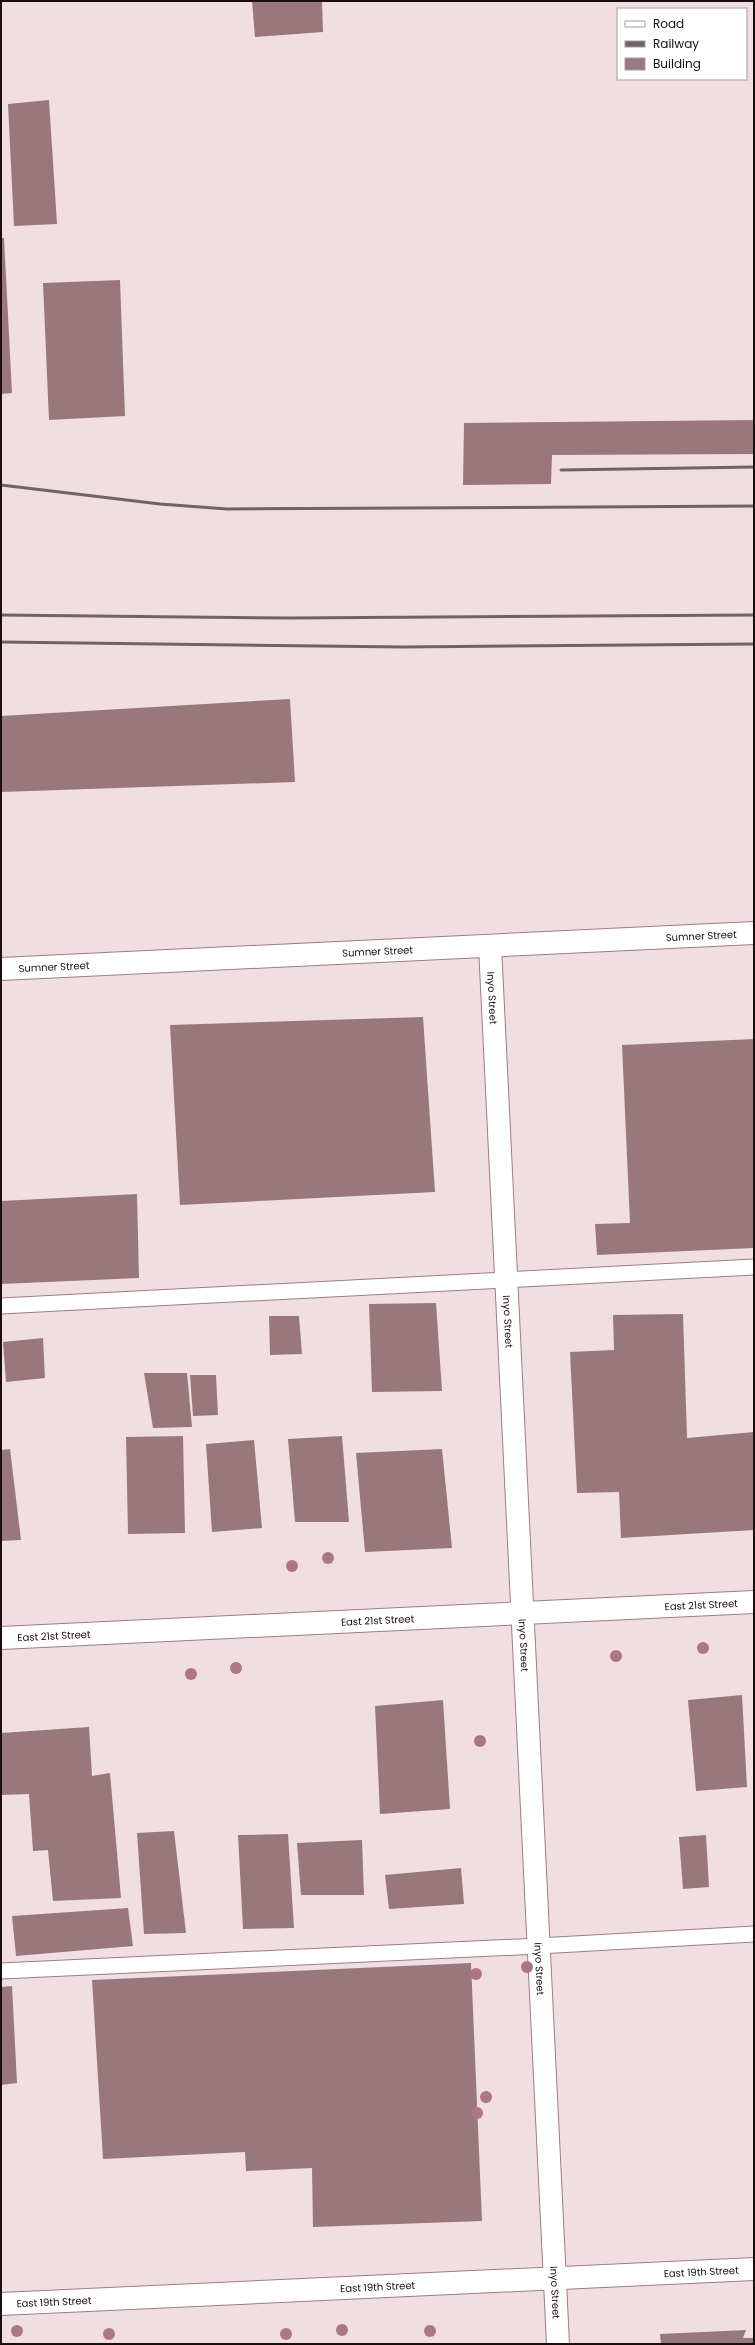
<svg xmlns="http://www.w3.org/2000/svg" width="755" height="2345" viewBox="0 0 755 2345" font-family="Poppins,sans-serif">
	<style>
		.built { fill: #f1dee1; fill-rule: evenodd }
		.building { fill: #99787d }
		.lines { fill: none; stroke-linecap: round; stroke-linejoin: round }
		.service-casing { stroke: #9e7d82; stroke-width: 17 }
		.minor-casing { stroke: #9e7d82; stroke-width: 24 }
		.tertiary-casing { stroke: #9e7d82; stroke-width: 24 }
		.service { stroke: #fff; stroke-width: 15 }
		.minor { stroke: #fff; stroke-width: 22 }
		.tertiary { stroke: #fff; stroke-width: 22 }
		.rail { stroke: #706365; stroke-width: 3 }
		.tree { fill: #ad7686 }
		.labels { text-anchor: middle; stroke-width: 3; stroke-linejoin: round; paint-order: stroke }
		.street-label { font-size: 10px; fill: #190d0f; stroke: #fff }
	</style>
	<rect width="100%" height="100%" fill="#feeff1"/>
	<!-- built -->
	<path class="built" d="M1,1H754V2344H1ZM618,9H746V79H618Z"/>
	<!-- building -->
	<g class="building">
		<polygon points="252,1 322,1 323,32 255,37"/>
		<polygon points="49,100 57,224 14,226 8,104"/>
		<polygon points="1,238 4,238 12,393 1,394"/>
		<polygon points="120,280 125,416 49,420 43,283"/>
		<polygon points="754,420 754,454 552,455 551,484 463,485 464,423"/>
		<polygon points="290,699 295,782 1,792 1,716"/>
		<polygon points="423,1017 435,1192 180,1205 170,1025"/>
		<polygon points="754,1039 754,1248 597,1255 595,1224 630,1223 622,1045"/>
		<polygon points="137,1194 139,1278 1,1284 1,1201"/>
		<polygon points="436,1303 442,1391 372,1392 369,1304"/>
		<polygon points="683,1314 687,1438 754,1432 754,1530 621,1538 619,1492 577,1493 570,1352 614,1350 613,1315"/>
		<polygon points="269,1316 299,1316 302,1354 270,1355"/>
		<polygon points="43,1338 45,1378 6,1382 3,1342"/>
		<polygon points="144,1373 187,1373 192,1427 153,1428"/>
		<polygon points="190,1375 216,1375 218,1415 193,1416"/>
		<polygon points="183,1436 185,1533 128,1534 126,1437"/>
		<polygon points="342,1436 349,1522 295,1522 288,1439"/>
		<polygon points="254,1440 262,1528 212,1532 206,1444"/>
		<polygon points="10,1449 21,1540 1,1541 1,1450"/>
		<polygon points="442,1449 452,1548 365,1552 356,1453"/>
		<polygon points="742,1695 747,1787 696,1791 688,1700"/>
		<polygon points="443,1700 450,1809 380,1814 375,1706"/>
		<polygon points="89,1727 92,1776 110,1773 121,1898 53,1901 48,1850 33,1851 29,1794 1,1795 1,1733"/>
		<polygon points="174,1831 186,1933 144,1934 137,1833"/>
		<polygon points="288,1834 294,1928 243,1929 238,1835"/>
		<polygon points="706,1835 709,1887 683,1889 679,1837"/>
		<polygon points="362,1840 364,1895 301,1895 297,1843"/>
		<polygon points="461,1868 464,1904 389,1909 385,1875"/>
		<polygon points="128,1908 133,1946 16,1956 12,1916"/>
		<polygon points="471,1963 482,2221 313,2227 312,2168 246,2171 245,2152 103,2159 92,1980"/>
		<polygon points="12,1986 17,2083 1,2085 1,1987"/>
		<polygon points="746,2330 743,2338 754,2338 754,2344 661,2344 660,2334"/>
	</g>
	<g class="lines">
		<defs>
			<g id="service">
				<polyline points="1,1306 754,1267"/>
				<polyline points="1,1971 538,1946 754,1934"/>
			</g>
			<g id="minor">
				<path id="s1" d="M490,946L558,2344"/>
			</g>
			<g id="tertiary">
				<path id="s2" d="M1,969L754,933"/>
				<path id="s3" d="M1,1638L754,1602"/>
				<path id="s4" d="M1,2304L754,2269"/>
			</g>
		</defs>
		<!-- service casing -->
		<use href="#service" class="service-casing"/>
		<!-- minor casing -->
		<use href="#minor" class="minor-casing"/>
		<!-- tertiary casing -->
		<use href="#tertiary" class="tertiary-casing"/>
		<!-- service -->
		<use href="#service" class="service"/>
		<!-- minor -->
		<use href="#minor" class="minor"/>
		<!-- tertiary -->
		<use href="#tertiary" class="tertiary"/>
		<!-- rail -->
		<g class="rail">
			<polyline points="561,470 754,467"/>
			<polyline points="1,485 160,504 227,509 754,506"/>
			<polyline points="1,615 290,618 754,615"/>
			<polyline points="1,642 404,647 754,644"/>
		</g>
	</g>
	<!-- trees -->
	<g class="tree">
		<circle cx="328" cy="1558" r="6"/>
		<circle cx="292" cy="1566" r="6"/>
		<circle cx="703" cy="1648" r="6"/>
		<circle cx="616" cy="1656" r="6"/>
		<circle cx="236" cy="1668" r="6"/>
		<circle cx="191" cy="1674" r="6"/>
		<circle cx="480" cy="1741" r="6"/>
		<circle cx="527" cy="1967" r="6"/>
		<circle cx="476" cy="1974" r="6"/>
		<circle cx="486" cy="2097" r="6"/>
		<circle cx="477" cy="2113" r="6"/>
		<circle cx="342" cy="2330" r="6"/>
		<circle cx="17" cy="2331" r="6"/>
		<circle cx="430" cy="2331" r="6"/>
		<circle cx="109" cy="2334" r="6"/>
		<circle cx="286" cy="2334" r="6"/>
	</g>
	<g class="labels">
		<!-- street labels -->
		<g class="street-label">
			<text dy="4" stroke="none"><textPath href="#s2" startOffset="701">Sumner Street</textPath></text>
			<text dy="4" stroke="none"><textPath href="#s2" startOffset="377">Sumner Street</textPath></text>
			<text dy="4" stroke="none"><textPath href="#s2" startOffset="53">Sumner Street</textPath></text>
			<text dy="4" stroke="none"><textPath href="#s1" startOffset="52">Inyo Street</textPath></text>
			<text dy="4" stroke="none"><textPath href="#s1" startOffset="376">Inyo Street</textPath></text>
			<text dy="4" stroke="none"><textPath href="#s3" startOffset="701">East 21st Street</textPath></text>
			<text dy="4" stroke="none"><textPath href="#s3" startOffset="377">East 21st Street</textPath></text>
			<text dy="4" stroke="none"><textPath href="#s3" startOffset="53">East 21st Street</textPath></text>
			<text dy="4" stroke="none"><textPath href="#s1" startOffset="700">Inyo Street</textPath></text>
			<text dy="4" stroke="none"><textPath href="#s1" startOffset="1024">Inyo Street</textPath></text>
			<text dy="4" stroke="none"><textPath href="#s4" startOffset="701">East 19th Street</textPath></text>
			<text dy="4" stroke="none"><textPath href="#s4" startOffset="377">East 19th Street</textPath></text>
			<text dy="4" stroke="none"><textPath href="#s1" startOffset="1348">Inyo Street</textPath></text>
			<text dy="4" stroke="none"><textPath href="#s4" startOffset="53">East 19th Street</textPath></text>
		</g>
	</g>
	<!-- border -->
	<rect width="755" height="2345" fill="none" stroke="#190d0f" stroke-width="4"/>
	<!-- legend -->
	<rect x="617" y="8" width="130" height="72" fill="#ffffff" stroke="#a39e9f"/>
	<rect x="625" y="21" width="20" height="6" fill="#ffffff" stroke="#a39e9f"/>
	<text x="653" y="28" font-size="12" fill="#190d0f">Road</text>
	<rect x="625" y="41" width="20" height="6" fill="#706365" stroke="#a39e9f"/>
	<text x="653" y="48" font-size="12" fill="#190d0f">Railway</text>
	<rect x="625" y="58" width="20" height="12" fill="#99787d" stroke="#a39e9f"/>
	<text x="653" y="68" font-size="12" fill="#190d0f">Building</text>
</svg>
